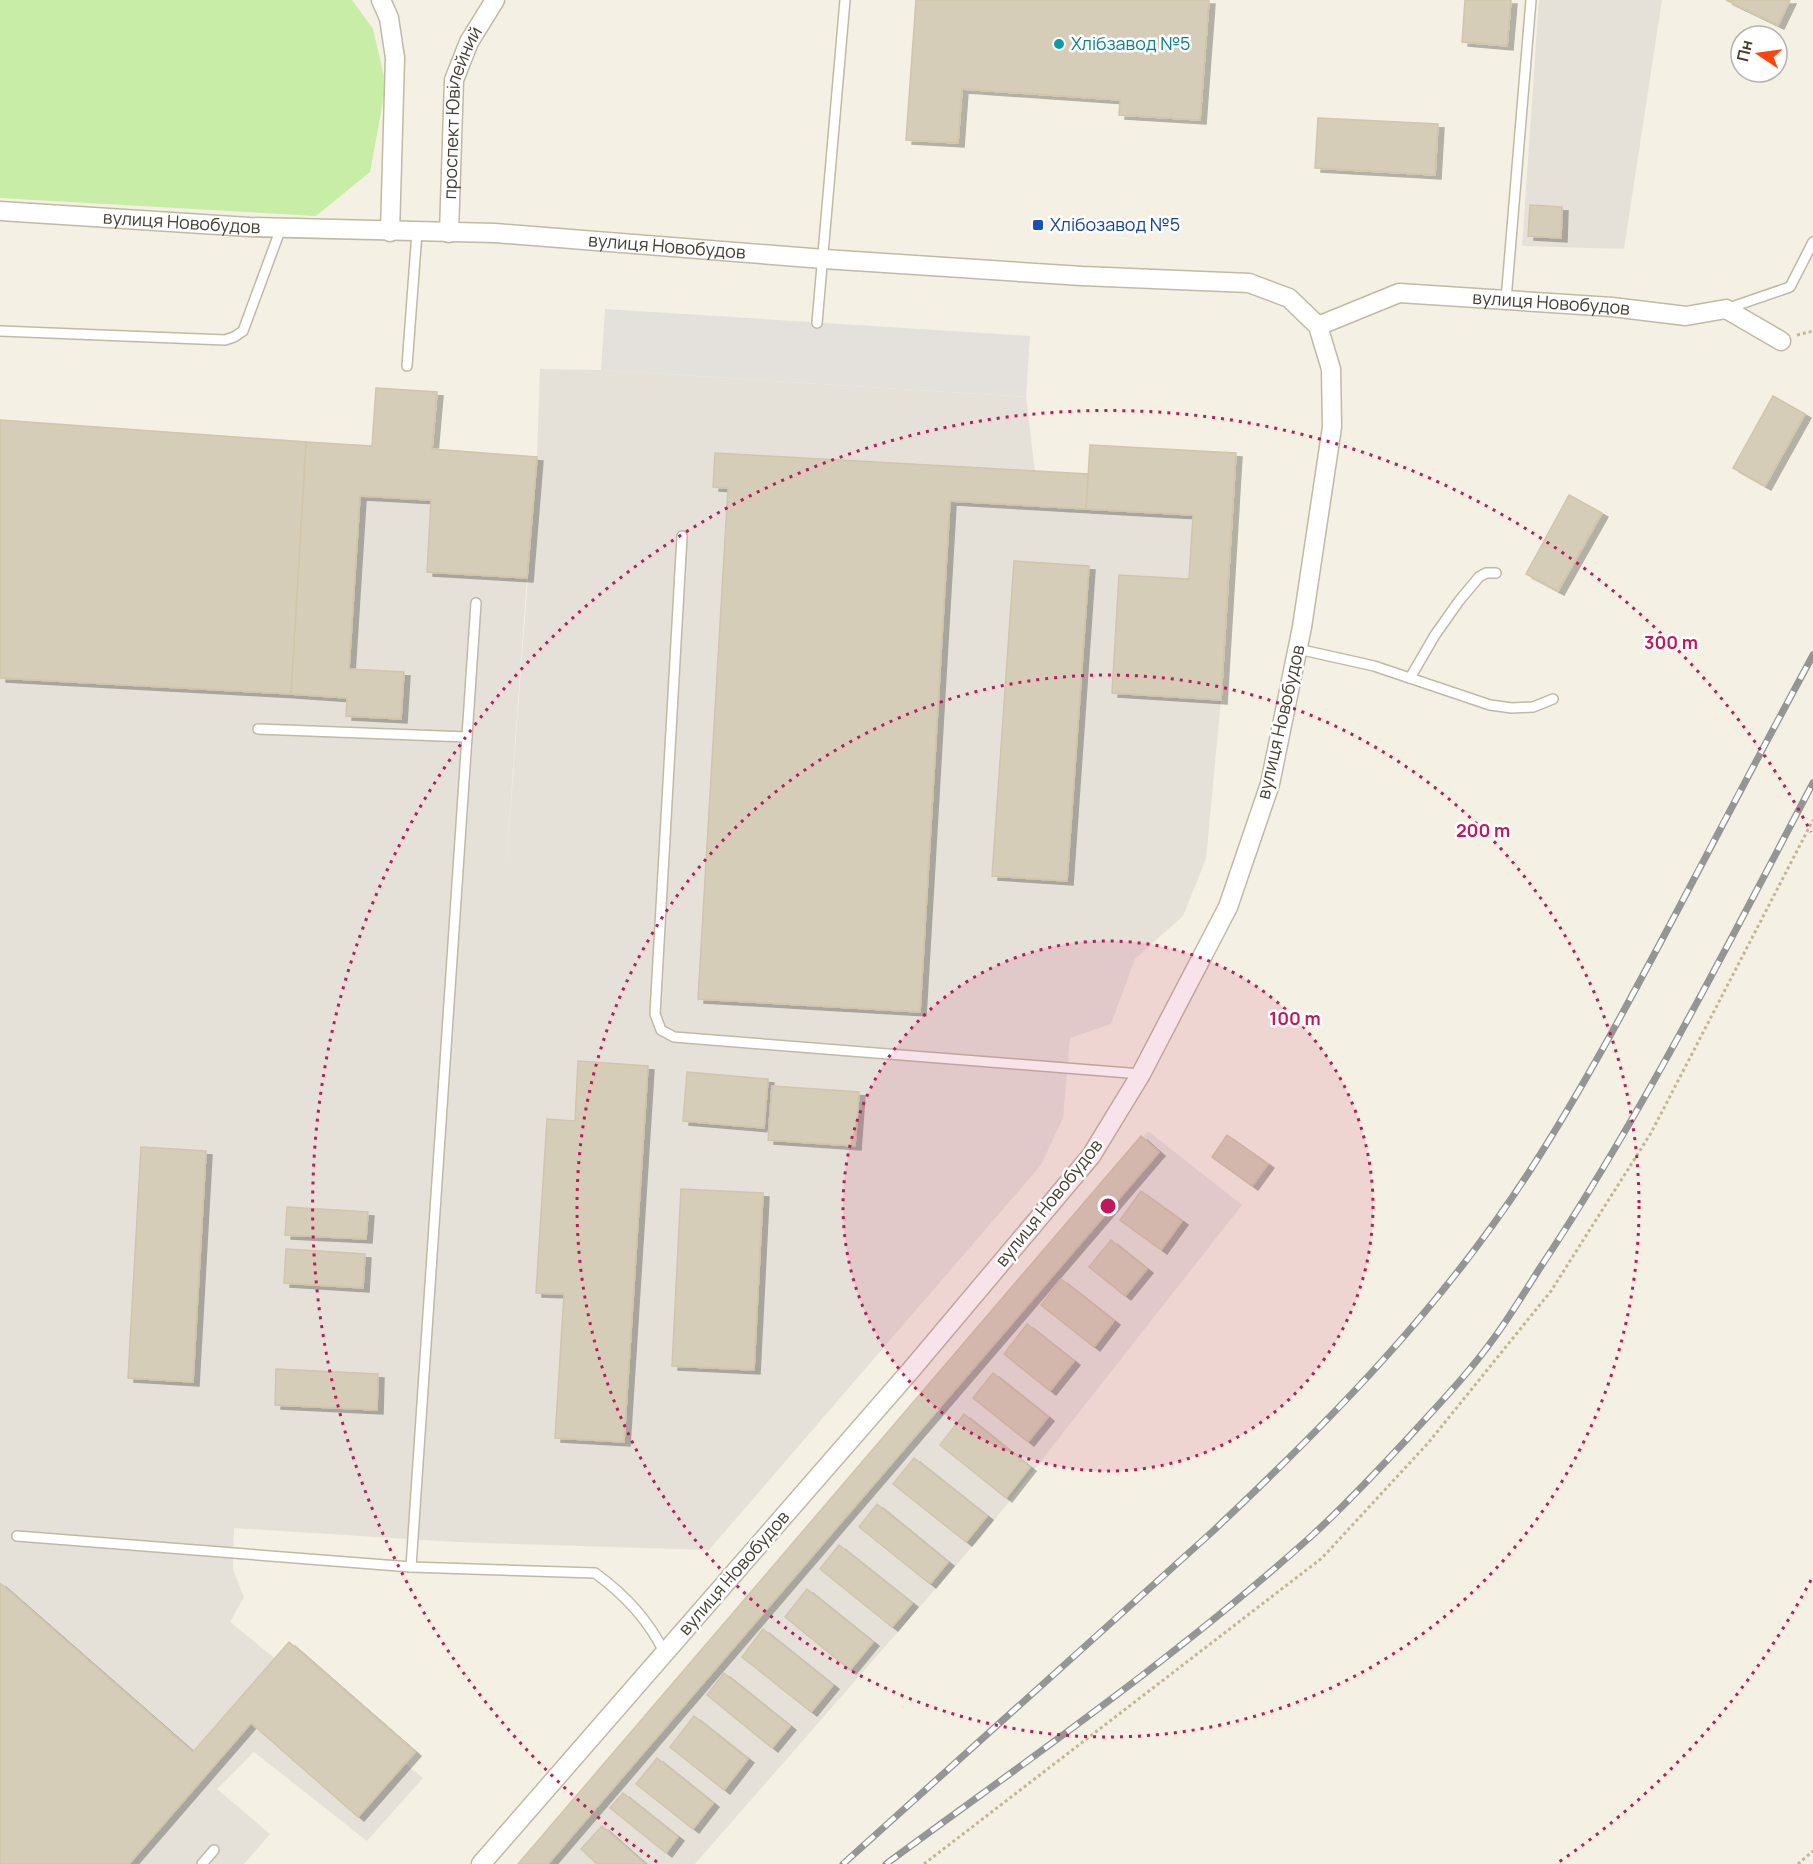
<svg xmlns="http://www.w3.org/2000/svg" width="1813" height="1864" viewBox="0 0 1813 1864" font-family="Manrope,sans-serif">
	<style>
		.industrial { fill: #e5e1d9; fill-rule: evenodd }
		.green { fill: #c8eda7 }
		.parking { fill: #e4e1dc }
		.building { fill: #d6cdb8; stroke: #d2c5aa; stroke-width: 1.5; filter: url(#shadow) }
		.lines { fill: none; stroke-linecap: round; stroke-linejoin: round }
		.service-casing { stroke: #c0b9a5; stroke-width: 12 }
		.minor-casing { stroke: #c0b9a5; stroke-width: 21 }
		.path { stroke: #c3b695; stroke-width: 3; stroke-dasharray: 3 3; stroke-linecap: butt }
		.service { stroke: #fff; stroke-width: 9 }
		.minor { stroke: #fff; stroke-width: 18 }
		.rail-casing { stroke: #959595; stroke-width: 7 }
		.rail { stroke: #fff; stroke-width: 4.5; stroke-dasharray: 14; stroke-linecap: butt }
		.ring { fill: none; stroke: #c2185b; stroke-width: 3; stroke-dasharray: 3 6 }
		.culture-dot { fill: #0f9aa8; stroke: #fff; stroke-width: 2 }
		.transit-dot { fill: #1a4fb4; stroke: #fff; stroke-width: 2 }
		.labels { text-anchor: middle; stroke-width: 5; stroke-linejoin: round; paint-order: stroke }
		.culture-label { font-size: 18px; fill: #0d838f; stroke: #fff; text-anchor: start }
		.street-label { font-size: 18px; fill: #464033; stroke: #fff }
		.transit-label { font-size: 18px; fill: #164399; stroke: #fff; text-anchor: start }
		.centre { fill: #c2185b; stroke: #fff; stroke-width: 3 }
		.ring-label { font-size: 18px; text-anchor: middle; font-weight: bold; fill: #c2185b; stroke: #fff; stroke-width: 5; stroke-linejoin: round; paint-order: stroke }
	</style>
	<defs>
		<filter id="shadow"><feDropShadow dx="6" dy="4" stdDeviation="0" flood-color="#0004"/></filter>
	</defs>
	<rect width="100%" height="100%" fill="#f4f0e3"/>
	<!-- industrial -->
	<g class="industrial">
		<polygon points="1539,0 1662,0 1624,249 1522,246"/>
		<path d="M540,369L601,370L1026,397L1035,471L1088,474L1090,445L1236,453L1221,700L1206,859L1183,916L1135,959L1111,1024L1070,1038L1063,1118L1041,1165L709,1550L456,1542L234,1528L233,1570L244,1597L230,1622L423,1778L367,1841L254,1752L217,1789L270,1834L244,1864H0V420L537,457ZM531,538L504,895L527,578Z"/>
		<polygon points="1148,1131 1242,1205 986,1531 695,1864 527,1864"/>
	</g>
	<!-- green -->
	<polygon class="green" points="0,0 352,0 373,29 386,85 370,172 316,216 0,198"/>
	<!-- parking -->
	<polygon class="parking" points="605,309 1030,336 1026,397 601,370"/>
	<!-- building -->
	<g class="building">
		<polygon points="916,0 1209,0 1200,120 1119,115 1120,100 962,89 958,143 906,140"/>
		<polygon points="1465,0 1511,0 1507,46 1462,42"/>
		<polygon points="1726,0 1790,0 1778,25"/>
		<polygon points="1318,118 1438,124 1435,175 1315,168"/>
		<polygon points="1530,205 1562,207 1561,238 1528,236"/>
		<polygon points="376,388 437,392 432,449 537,457 527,578 427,572 431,500 360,496 349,669 404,672 401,719 346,716 347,698 291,694 306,442 372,446"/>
		<polygon points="1773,396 1805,414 1765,486 1733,468"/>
		<polygon points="0,420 306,442 291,694 0,678"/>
		<polygon points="1090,445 1236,453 1221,700 1112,693 1119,575 1189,579 1193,515 1086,509"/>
		<polygon points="715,453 1088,474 1086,509 950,501 920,1012 698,999 728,488 713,487"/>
		<polygon points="1569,495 1602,513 1558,591 1526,574"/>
		<polygon points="1014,561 1089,566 1067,881 992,876"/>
		<polygon points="578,1061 648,1066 624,1442 555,1438 564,1294 536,1293 547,1119 575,1121"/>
		<polygon points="687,1072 768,1079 764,1128 683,1121"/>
		<polygon points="772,1086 859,1092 855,1146 768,1140"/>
		<polygon points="1227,1135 1268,1164 1252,1186 1212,1157"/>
		<polygon points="1141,1136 1159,1152 548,1864 518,1864"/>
		<polygon points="141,1147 206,1151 193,1382 128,1378"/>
		<polygon points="681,1189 763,1193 754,1370 672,1366"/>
		<polygon points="1141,1191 1182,1221 1161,1250 1120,1220"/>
		<polygon points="287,1207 368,1212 366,1239 285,1235"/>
		<polygon points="1111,1240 1147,1269 1125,1296 1089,1267"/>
		<polygon points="286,1249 365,1254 363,1288 284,1283"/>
		<polygon points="1061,1279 1114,1321 1094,1347 1041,1305"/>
		<polygon points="1027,1324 1074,1361 1050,1391 1004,1354"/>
		<polygon points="276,1369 378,1374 377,1410 275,1405"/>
		<polygon points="993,1373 1048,1417 1028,1442 973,1398"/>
		<polygon points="964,1414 1030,1467 1006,1498 940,1445"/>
		<polygon points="914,1458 987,1516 966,1542 893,1484"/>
		<polygon points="877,1504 948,1562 930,1584 859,1527"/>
		<polygon points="839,1545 912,1603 892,1627 820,1569"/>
		<polygon points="0,1583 193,1752 289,1642 415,1752 358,1817 251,1723 129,1864 0,1864"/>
		<polygon points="807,1589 873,1642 850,1670 785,1617"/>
		<polygon points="763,1629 833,1685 811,1712 742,1657"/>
		<polygon points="724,1673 790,1726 772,1748 707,1695"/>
		<polygon points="694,1716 748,1759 724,1790 670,1747"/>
		<polygon points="657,1758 713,1803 693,1829 636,1784"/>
		<polygon points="623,1793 678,1837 666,1853 610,1808"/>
		<polygon points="602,1826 645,1864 597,1864 581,1849"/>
	</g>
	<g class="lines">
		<defs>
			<g id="service">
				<polyline points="1506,300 1531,0"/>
				<polyline points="1726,309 1790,287 1813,242"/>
				<polyline points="817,323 845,0"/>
				<polyline points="0,331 225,340 234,337 243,331 281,228"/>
				<polyline points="407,366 417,232"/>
				<polyline points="682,536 655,1014 661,1030 674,1037 1141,1074"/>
				<polyline points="1298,649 1374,666 1490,705 1512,708 1533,707 1553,699"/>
				<polyline points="1410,678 1435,635 1459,601 1479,577 1486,573 1496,573"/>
				<polyline points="258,729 467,737"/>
				<path d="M17,1536L411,1567L595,1573C624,1594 648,1619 664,1652"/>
				<polyline points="411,1567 476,603"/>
				<polyline points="202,1864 214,1850"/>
			</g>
			<g id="minor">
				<polyline points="381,0 389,18 395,58 390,232"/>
				<path id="s1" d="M0,211L249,227L495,233L824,259L1082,276L1249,283L1289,298L1318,326L1331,369L1332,427L1302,627L1270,784L1228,907L1141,1074L1091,1156L911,1370L481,1864"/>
				<path id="s2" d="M449,233L454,80L469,42L495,0"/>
				<path id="s3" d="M1318,326L1399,293L1612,307L1686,316L1726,309L1781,341"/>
			</g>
		</defs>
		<!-- service casing -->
		<use href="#service" class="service-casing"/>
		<!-- minor casing -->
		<use href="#minor" class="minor-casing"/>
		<!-- path -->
		<g class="path">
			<polyline points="1797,335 1813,331"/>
			<polyline points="924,1864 1322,1558 1429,1442 1551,1291 1651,1133 1813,820"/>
			<polyline points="1798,1864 1813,1851"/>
		</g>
		<!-- service -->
		<use href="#service" class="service"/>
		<!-- minor -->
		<use href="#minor" class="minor"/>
		<defs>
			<g id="rail">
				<path d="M843,1864L1212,1532C1330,1421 1443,1306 1531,1169C1583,1088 1629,1002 1674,917C1720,829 1766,742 1813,655"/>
				<path d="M886,1864C1029,1759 1175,1658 1307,1540C1343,1508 1376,1472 1409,1437C1438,1405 1469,1373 1494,1338C1510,1316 1524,1293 1538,1271C1642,1115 1726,948 1813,783"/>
			</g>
		</defs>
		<!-- rail casing -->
		<use href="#rail" class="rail-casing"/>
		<!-- rail -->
		<use href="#rail" class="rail"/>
	</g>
	<!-- distance rings -->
	<circle cx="1108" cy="1206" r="265" fill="#c2185b" fill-opacity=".12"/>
	<g class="ring">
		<circle cx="1108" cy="1206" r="265"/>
		<circle cx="1108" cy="1206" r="531"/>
		<path d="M1811 1580A796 796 0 0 1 1559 1862M657 1862A796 796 0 1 1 1811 832"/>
	</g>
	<!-- markers -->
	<circle class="culture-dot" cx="1059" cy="44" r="6"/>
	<rect class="transit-dot" x="1032" y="219" width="12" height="12" rx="3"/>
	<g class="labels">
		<!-- culture labels -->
		<g class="culture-label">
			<text x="1071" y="50">Хлібзавод №5</text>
		</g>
		<!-- street labels -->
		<g class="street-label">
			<text dy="6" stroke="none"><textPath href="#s2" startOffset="122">проспект Ювілейний</textPath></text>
			<text dy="6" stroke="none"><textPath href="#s1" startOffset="182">вулиця Новобудов</textPath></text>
			<text dy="6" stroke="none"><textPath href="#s1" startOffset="668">вулиця Новобудов</textPath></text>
			<text dy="6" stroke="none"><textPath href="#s3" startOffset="240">вулиця Новобудов</textPath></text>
			<text transform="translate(1281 722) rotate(-77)" y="6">вулиця Новобудов</text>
			<text transform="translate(1049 1203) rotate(-51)" y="6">вулиця Новобудов</text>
			<text transform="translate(734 1573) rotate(-49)" y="6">вулиця Новобудов</text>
		</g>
		<!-- transit labels -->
		<g class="transit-label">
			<text x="1050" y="231">Хлібозавод №5</text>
		</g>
	</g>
	<circle cx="1108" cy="1206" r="9" class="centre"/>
	<g class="ring-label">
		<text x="1671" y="649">300 m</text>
		<text x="1483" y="837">200 m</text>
		<text x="1295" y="1025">100 m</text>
	</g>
	<!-- north arrow -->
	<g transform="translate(1759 54) rotate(283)"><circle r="28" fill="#ffffff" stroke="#b5b3ad" stroke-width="1.5"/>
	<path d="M0-4.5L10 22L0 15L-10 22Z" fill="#ff450f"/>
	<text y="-9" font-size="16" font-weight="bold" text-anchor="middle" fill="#464033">Пн</text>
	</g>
</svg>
